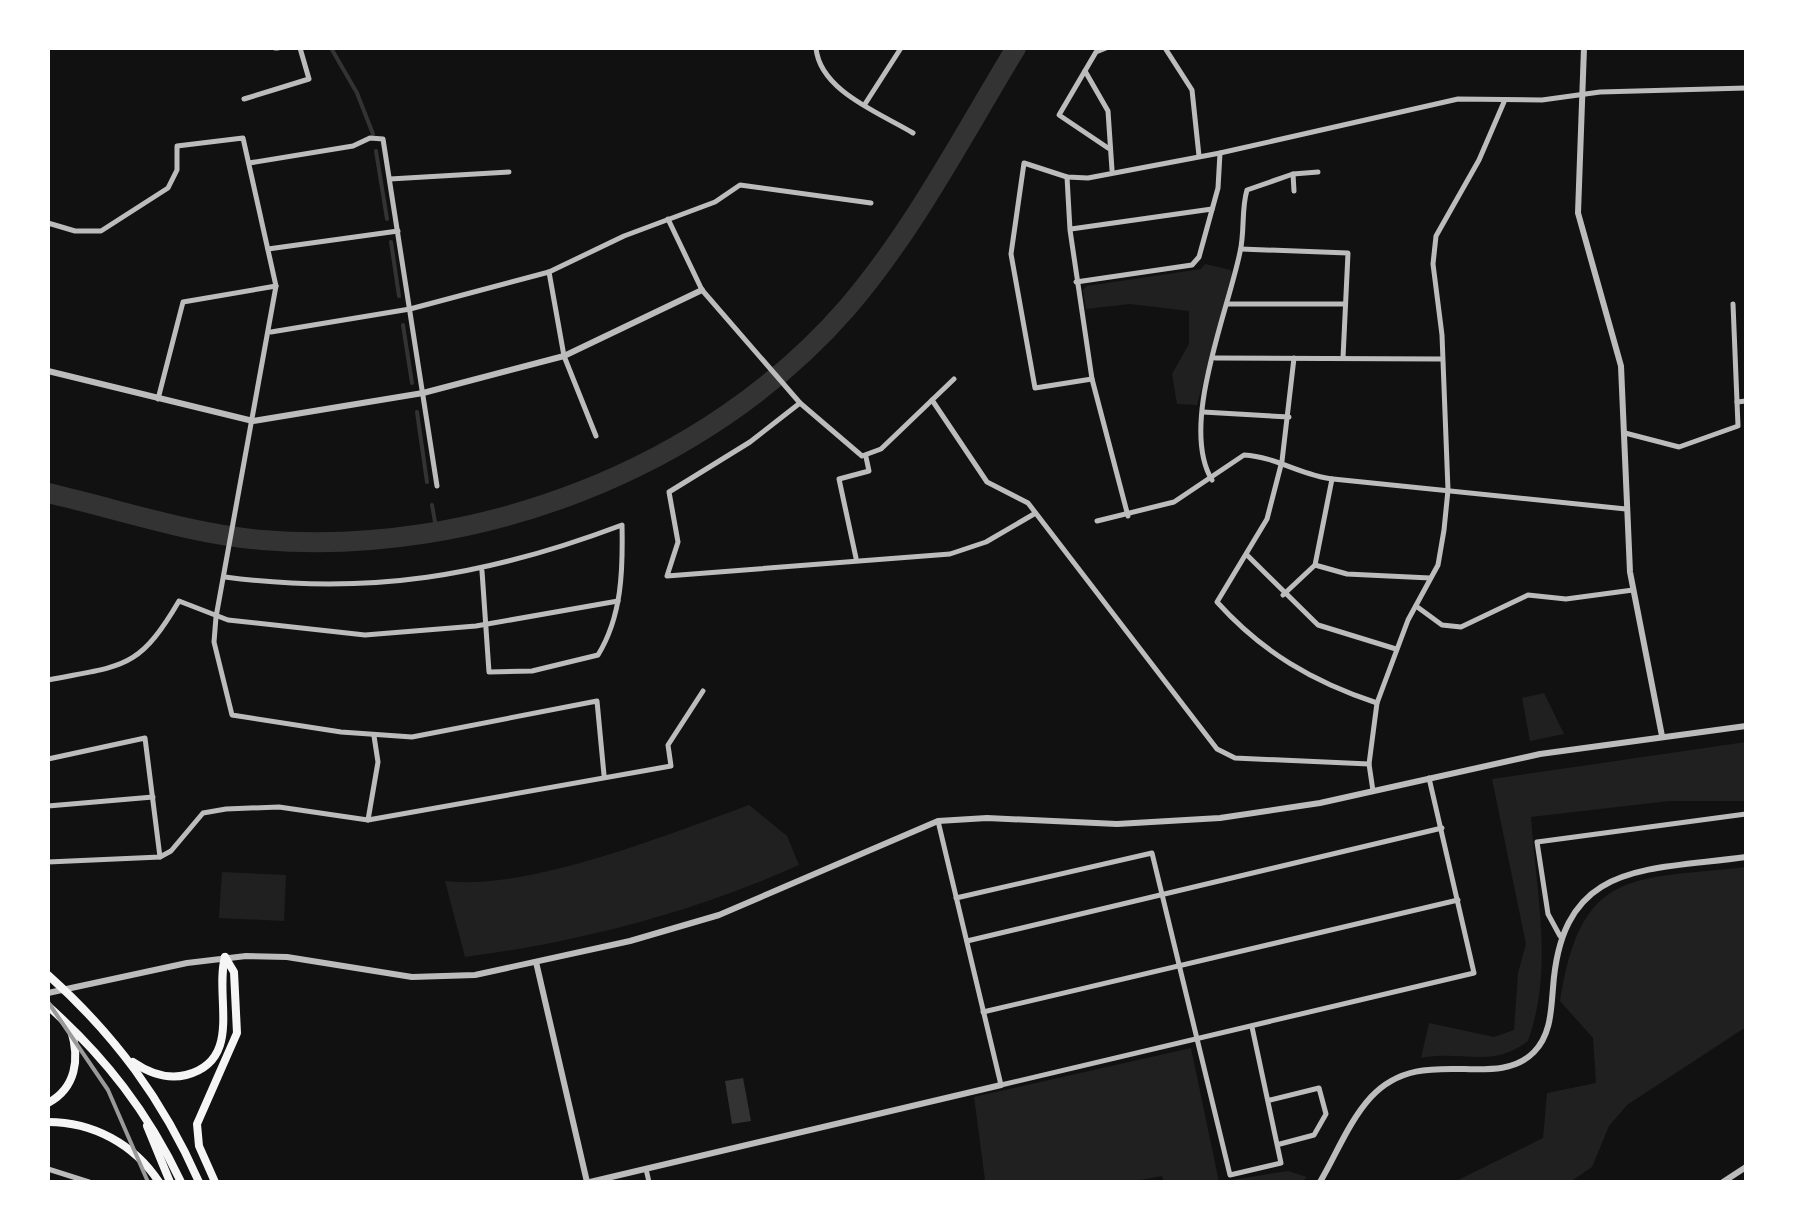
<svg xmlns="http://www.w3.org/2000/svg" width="1794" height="1230" viewBox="0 0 1794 1230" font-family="Signika,sans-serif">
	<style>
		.green { fill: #202020 }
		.water { fill: #333 }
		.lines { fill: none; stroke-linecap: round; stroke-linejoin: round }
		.stream { stroke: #333; stroke-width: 4 }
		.river { stroke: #333; stroke-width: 20 }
		.minor { stroke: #bcbcbc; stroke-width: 5 }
		.tertiary { stroke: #bcbcbc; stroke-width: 6 }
		.secondary { stroke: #f5f5f5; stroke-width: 8 }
		.rail { stroke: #9a9a9a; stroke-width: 4 }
	</style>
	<rect width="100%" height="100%" fill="#111"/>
	<!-- green -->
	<g class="green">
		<polygon points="1205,264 1231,270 1232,274 1197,405 1177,404 1172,374 1189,344 1189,311 1130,304 1086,309 1083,290 1087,286 1201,269"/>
		<polygon points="1544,693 1564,734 1530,741 1522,698"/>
		<path d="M1746,742V801H1669L1531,817C1536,893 1554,967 1528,1041C1493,1069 1463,1050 1421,1058L1429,1023L1494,1037L1514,1030L1518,973L1526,944L1492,779Z"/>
		<path d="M749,805L787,836L799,865C694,912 579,942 465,957L445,881C529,891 669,834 749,805Z"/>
		<path d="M1746,867V1027L1627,1105L1609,1126L1592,1167L1570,1182H1454L1543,1138L1547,1093L1596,1083L1593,1038L1560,1001C1581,868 1630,880 1746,867Z"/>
		<polygon points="222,872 286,875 284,921 219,918"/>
		<polygon points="1191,1048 1219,1182 1288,1171 1307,1177 1302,1182 1164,1182 1162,1176 1129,1182 971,1182 985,1180 974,1097"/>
	</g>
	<!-- water -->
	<polygon class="water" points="743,1078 751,1121 732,1124 725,1081"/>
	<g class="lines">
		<!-- stream -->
		<g class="stream">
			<polyline points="331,48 357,93 373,134"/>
			<polyline points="376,151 387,219"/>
			<polyline points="391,242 399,296"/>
			<polyline points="403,325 412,383"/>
			<polyline points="417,412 427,482"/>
			<polyline points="432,505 437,533"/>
		</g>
		<!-- river -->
		<path class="river" d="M48,493C118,509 190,534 262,540C474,558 707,469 847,308C914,230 963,135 1016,48"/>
		<!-- minor -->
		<g class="minor">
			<polyline points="275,48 278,48"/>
			<path d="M816,48C820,91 880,113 913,133"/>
			<polyline points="1106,48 1096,52 1059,115 1108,148"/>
			<polyline points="1165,48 1192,90 1199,156"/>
			<polyline points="1085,71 1108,111 1112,170"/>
			<polyline points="244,99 309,79 300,48"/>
			<polyline points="865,104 901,48"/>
			<polyline points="249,163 353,146 370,138 383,139 437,486"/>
			<polyline points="1293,174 1294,191"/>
			<polyline points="1067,177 1070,230 1092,379 1128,516"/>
			<polyline points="390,179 509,172"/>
			<polyline points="668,219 702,290 800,403 862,456 881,449 954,379"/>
			<polyline points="48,223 75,231 101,231 168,188 177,170 177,146 243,138 276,286 216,617 214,642 232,715 341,732 412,737 597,701 604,775"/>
			<polyline points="1071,229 1212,209"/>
			<polyline points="268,249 398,231"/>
			<polyline points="1241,249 1348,253 1343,358"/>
			<polyline points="549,272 564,356 596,436"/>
			<polyline points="1076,282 1192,265 1199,257 1218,188 1220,153"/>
			<polyline points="1227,304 1344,304"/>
			<polyline points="271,332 410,309 549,272 624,236 715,202 740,185 871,203"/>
			<polyline points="1215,358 1442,359"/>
			<path d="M1294,358L1282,461L1267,519L1217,602C1262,652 1313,682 1377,703"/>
			<polyline points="1092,379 1035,388 1011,254 1024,163 1067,177 1088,178 1220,153 1458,99 1542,100 1600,92 1746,88"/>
			<polyline points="158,399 183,302 276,286"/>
			<polyline points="932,400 987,482 1028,503 1217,749 1235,758 1369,764"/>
			<polyline points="1737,402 1746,401"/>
			<polyline points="800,403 750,442 669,492 678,542 667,576 950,554 986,542 1034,514"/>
			<polyline points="1203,412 1289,417"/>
			<polyline points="1625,433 1679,447 1738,426 1733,304"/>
			<path d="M1212,480C1179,426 1228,312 1240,252C1245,231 1241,210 1247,190L1293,174L1318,172"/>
			<path d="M1097,521L1174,502L1244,455C1277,457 1302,476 1333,479C1431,489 1529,499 1626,509"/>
			<polyline points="1247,555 1318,625 1396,649"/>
			<polyline points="856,558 839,479 869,471 866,457"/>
			<polyline points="1315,565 1347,574 1430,578"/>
			<path d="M225,577C369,596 487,576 622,525C623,570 622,616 598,655L532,671L489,672L482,571"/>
			<polyline points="1283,595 1315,565 1332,479"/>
			<polyline points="1416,606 1442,625 1461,627 1528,595 1566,599 1633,590"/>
			<path d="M48,680C123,665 138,671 179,601L228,620L365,635L476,626L618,601"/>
			<polyline points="48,759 145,738 160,857"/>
			<polyline points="1373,791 1369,764 1377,703 1408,620 1438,565 1444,530 1448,490 1442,335 1433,264 1436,236 1479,160 1504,102"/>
			<polyline points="48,806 153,797"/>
			<polyline points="368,820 378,762 374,736"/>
			<polyline points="938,821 1001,1085 1474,973 1429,778"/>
			<polyline points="48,862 160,857 171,851 203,813 226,809 279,807 368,820 671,766 668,745 703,691"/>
			<polyline points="956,898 1152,853 1230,1175 1281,1163 1252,1027"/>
			<polyline points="1560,936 1548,914 1537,842 1746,814"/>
			<polyline points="967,941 1442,828"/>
			<polyline points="983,1012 1458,900"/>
			<polyline points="1270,1100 1319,1088 1326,1114 1314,1135 1280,1144"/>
			<polyline points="48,1169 89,1182"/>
			<polyline points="646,1169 649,1182"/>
		</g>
		<!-- tertiary -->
		<g class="tertiary">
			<polyline points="1584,48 1578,213 1621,366 1630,572 1662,736"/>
			<polyline points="48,371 253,421 423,393 564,356 702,290"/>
			<polyline points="536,962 587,1182"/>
			<polyline points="48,993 187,963 246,956 287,957 412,977 475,975 630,941 719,915 938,821 987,818 1117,824 1220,818 1320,803 1540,754 1746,726"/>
			<polyline points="590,1182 1001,1085"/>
			<path d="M1320,1182C1336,1155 1349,1121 1371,1097C1422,1042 1495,1092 1534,1052C1551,1035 1551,1010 1553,988C1562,860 1645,871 1746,857"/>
			<polyline points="1723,1182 1746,1167"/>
		</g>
		<!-- secondary -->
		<g class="secondary">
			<path d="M48,975C115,1035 163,1100 199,1182"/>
			<path d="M48,1006C105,1057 148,1112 181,1182"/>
			<path d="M133,1062C149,1073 166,1080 186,1075C244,1060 214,997 225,957"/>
			<path d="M48,1103C76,1088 80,1059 71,1030"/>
			<path d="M48,1122C93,1122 134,1144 159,1182"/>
			<polyline points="147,1126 170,1182"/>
			<polyline points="215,1182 199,1146 197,1124 237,1033 234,972 225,957"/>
		</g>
		<!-- rail -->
		<polyline class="rail" points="48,1002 108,1090 148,1182"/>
	</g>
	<!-- border -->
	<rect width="1794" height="1230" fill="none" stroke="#ffffff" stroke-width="100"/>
</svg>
